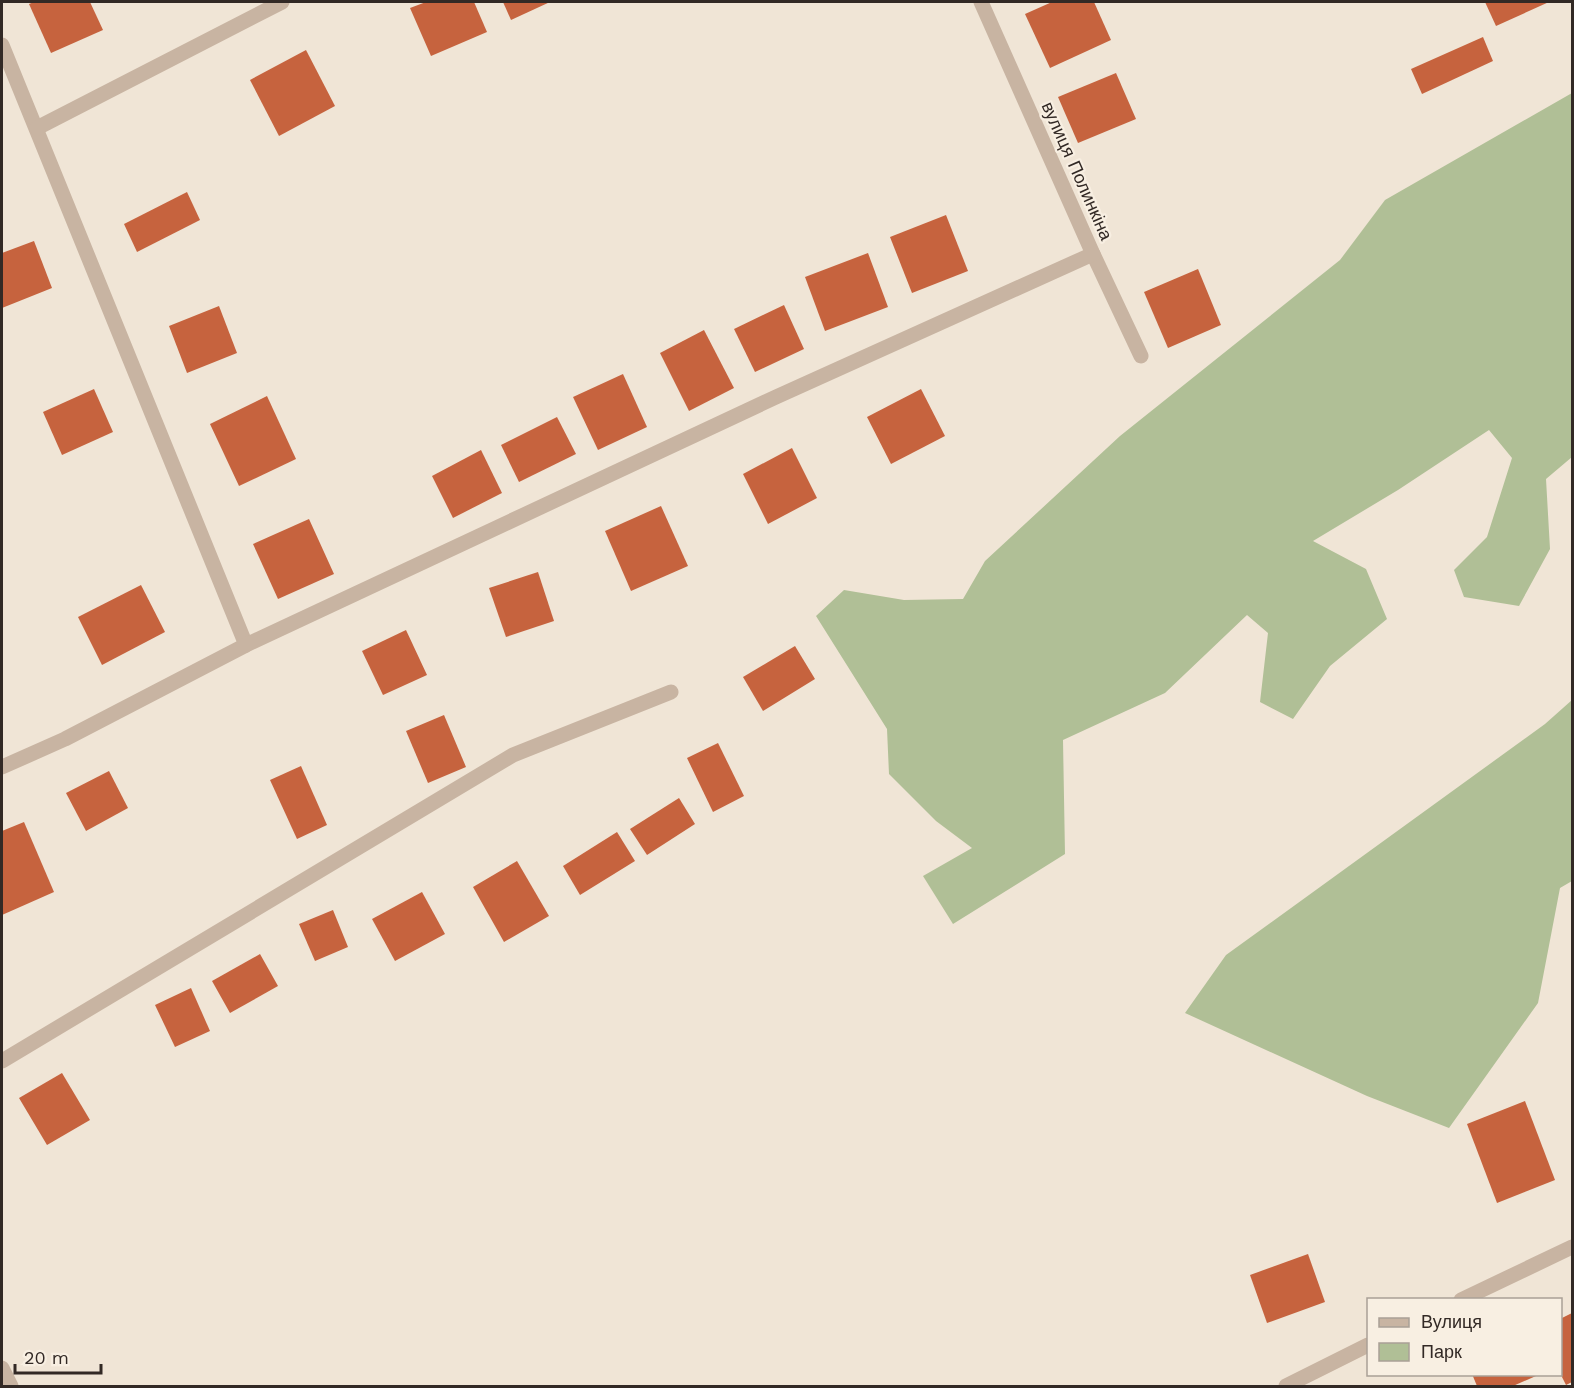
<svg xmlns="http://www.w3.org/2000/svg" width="1574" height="1388" viewBox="0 0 1574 1388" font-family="'Work Sans',sans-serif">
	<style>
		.green { fill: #b0bf96 }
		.building { fill: #c6633e }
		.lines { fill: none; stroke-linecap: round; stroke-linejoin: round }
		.minor { stroke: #c8b4a2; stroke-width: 15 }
		.labels { text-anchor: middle; stroke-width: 4.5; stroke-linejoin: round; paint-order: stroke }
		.street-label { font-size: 18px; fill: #322925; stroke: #f8efe2 }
	</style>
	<rect width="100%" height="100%" fill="#f0e5d6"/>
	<!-- green -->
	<g class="green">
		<polygon points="1572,93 1572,457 1546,479 1550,549 1519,606 1464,597 1454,570 1487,537 1512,458 1489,430 1398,490 1313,541 1366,569 1387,619 1330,666 1293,719 1260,702 1268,633 1247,615 1165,693 1063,740 1065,854 953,924 923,876 972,848 936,821 889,774 887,729 816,616 844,590 904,600 963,599 985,561 1120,436 1340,260 1385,200"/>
		<polygon points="1572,700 1572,881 1560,888 1538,1003 1449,1128 1367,1096 1185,1013 1226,955 1545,724"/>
	</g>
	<!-- building -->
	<g class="building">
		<polygon points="34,2 90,2 103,30 51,53 29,4"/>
		<polygon points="426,2 474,2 487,32 431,56 410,8"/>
		<polygon points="503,2 550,2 511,20"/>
		<polygon points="1052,2 1094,2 1111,40 1050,68 1025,14"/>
		<polygon points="1485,2 1549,2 1496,26"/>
		<polygon points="1483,37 1493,61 1422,94 1411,69"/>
		<polygon points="306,50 335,106 279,136 250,80"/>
		<polygon points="1116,73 1136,119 1078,143 1058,97"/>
		<polygon points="187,192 200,220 137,252 124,224"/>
		<polygon points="946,215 968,271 912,293 890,237"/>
		<polygon points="34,241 52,288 2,308 2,253"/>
		<polygon points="868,253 888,307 825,331 805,277"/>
		<polygon points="1198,269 1221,325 1168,348 1144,292"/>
		<polygon points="784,305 804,349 755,372 734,329"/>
		<polygon points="219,306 237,353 187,373 169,326"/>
		<polygon points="704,330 734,388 689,411 660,353"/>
		<polygon points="623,374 647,427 598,450 573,397"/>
		<polygon points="94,389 113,432 62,455 43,412"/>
		<polygon points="921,389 945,436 891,464 867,417"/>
		<polygon points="267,396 296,459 239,486 210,424"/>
		<polygon points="557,417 576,454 519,482 501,445"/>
		<polygon points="792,448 817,498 768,524 743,474"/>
		<polygon points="481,450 502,493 453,518 432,476"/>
		<polygon points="661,506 688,566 631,591 605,531"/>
		<polygon points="309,519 334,574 278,599 253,544"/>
		<polygon points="538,572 554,621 506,637 489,588"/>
		<polygon points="141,585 165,632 102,665 78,617"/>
		<polygon points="406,630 427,675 383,695 362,651"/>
		<polygon points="795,646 815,679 763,711 743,677"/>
		<polygon points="444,715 466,767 428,783 406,731"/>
		<polygon points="718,743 744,796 713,812 687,758"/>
		<polygon points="301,766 327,825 297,839 270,780"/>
		<polygon points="109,771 128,808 86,831 66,793"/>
		<polygon points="679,798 695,824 647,855 630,829"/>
		<polygon points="24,822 54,892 2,915 2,831"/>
		<polygon points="617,832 635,861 580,895 563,866"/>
		<polygon points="517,861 549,916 504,942 473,887"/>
		<polygon points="422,892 445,934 395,961 372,919"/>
		<polygon points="333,910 348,947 315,961 299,924"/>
		<polygon points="260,954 278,986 230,1013 212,981"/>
		<polygon points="191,988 210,1031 175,1047 155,1005"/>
		<polygon points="62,1073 90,1120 47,1145 19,1098"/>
		<polygon points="1525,1101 1555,1180 1497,1203 1467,1124"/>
		<polygon points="1308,1254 1325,1302 1267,1323 1250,1275"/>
		<polygon points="1572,1313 1572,1382 1566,1385 1560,1373 1560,1319"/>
		<polygon points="1472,1374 1535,1374 1536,1376 1513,1386 1477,1386"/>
	</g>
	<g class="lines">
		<!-- minor -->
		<g class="minor">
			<polyline points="981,2 1093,254 1141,356"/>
			<polyline points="2,45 246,645"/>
			<polyline points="37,128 282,2"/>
			<polyline points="2,767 65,739 246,645 776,397 1093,254"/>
			<polyline points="2,1061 513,755 671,692"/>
			<polyline points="1461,1300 1572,1247"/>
			<polyline points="2,1368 11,1386"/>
			<polyline points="1286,1386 1368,1345"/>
		</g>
	</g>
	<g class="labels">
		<!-- street labels -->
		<g class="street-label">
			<text transform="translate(1077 171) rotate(66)" y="6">вулиця Полинкіна</text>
		</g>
	</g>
	<!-- border -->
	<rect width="1574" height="1388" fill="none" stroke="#322925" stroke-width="6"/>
	<!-- legend -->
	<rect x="1367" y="1298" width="195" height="78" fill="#f8efe2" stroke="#a9a096" stroke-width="1.5"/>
	<rect x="1379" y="1318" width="30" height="9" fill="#c8b4a2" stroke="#a9a096" stroke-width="1.5"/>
	<text x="1421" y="1328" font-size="18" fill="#322925">Вулиця</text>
	<rect x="1379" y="1343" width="30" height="18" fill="#b0bf96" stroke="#a9a096" stroke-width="1.5"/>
	<text x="1421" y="1358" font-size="18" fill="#322925">Парк</text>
	<!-- scale -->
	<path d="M15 1364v9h86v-9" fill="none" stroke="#322925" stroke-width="3"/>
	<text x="24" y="1364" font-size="18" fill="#322925" stroke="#f8efe2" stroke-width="4.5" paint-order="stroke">20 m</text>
</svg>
